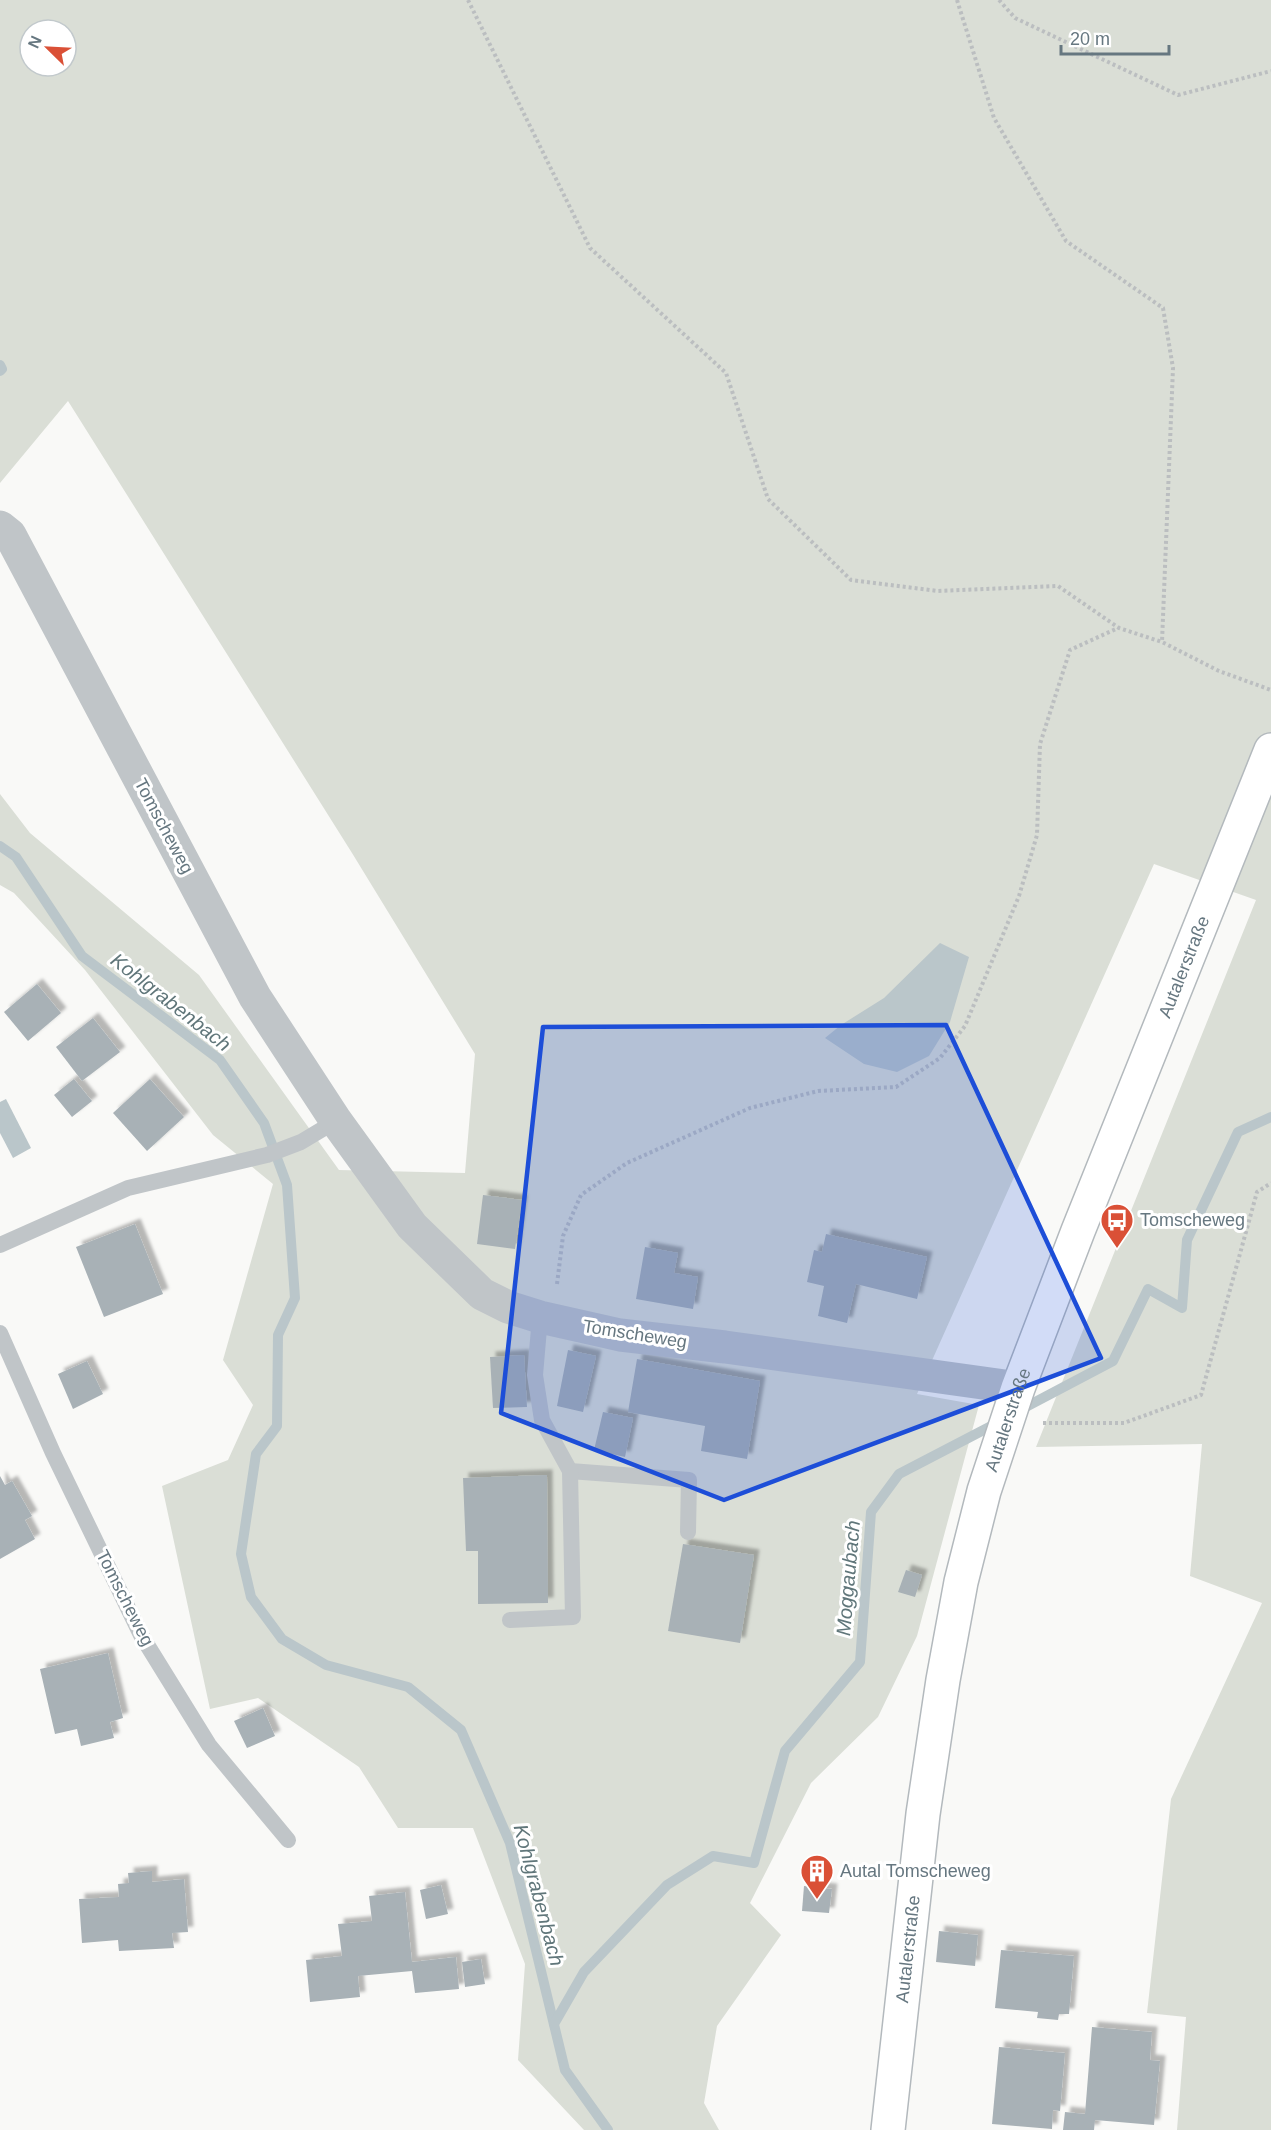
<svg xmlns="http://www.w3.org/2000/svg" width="1271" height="2130" viewBox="0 0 1271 2130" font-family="Helvetica,sans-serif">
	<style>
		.green { fill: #daded6; fill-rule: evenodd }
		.water { fill: #bac6ca }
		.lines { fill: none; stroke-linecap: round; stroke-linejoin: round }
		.stream { stroke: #bac6ca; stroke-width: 10 }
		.building { fill: #a8b1b6; filter: url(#shadow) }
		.secondary-casing { stroke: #b3b9bd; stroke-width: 36 }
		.path { stroke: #bbbec0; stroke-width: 4; stroke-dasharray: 3 3; stroke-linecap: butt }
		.service { stroke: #c0c5c8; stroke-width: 16 }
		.minor { stroke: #c0c5c8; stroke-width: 33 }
		.secondary { stroke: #fff; stroke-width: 33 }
		.marked { fill: #1d4ed8; fill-opacity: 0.2; stroke: #1d4ed8; stroke-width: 4.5; stroke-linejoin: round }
		.labels { text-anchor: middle; stroke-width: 6; stroke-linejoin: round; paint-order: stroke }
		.street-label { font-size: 18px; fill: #667780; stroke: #fff }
		.poi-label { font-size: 18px; fill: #667780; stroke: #fff; text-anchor: start }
		.water-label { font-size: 20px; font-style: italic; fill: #60767a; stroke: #fff }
	</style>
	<defs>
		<filter id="shadow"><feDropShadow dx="5.5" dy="-5.5" stdDeviation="1.5" flood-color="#0004"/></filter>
	</defs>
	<rect width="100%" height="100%" fill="#f9f9f7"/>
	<!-- green -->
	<path class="green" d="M0,0H1271V2130H1177L1186,2017L1147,2013L1171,1799L1262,1603L1190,1576L1202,1444L1036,1447L1256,900L1154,864L917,1394L979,1405L917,1636L878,1717L811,1783L750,1903L781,1935L717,2026L704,2103L719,2130H584L518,2060L525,1964L473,1828H398L359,1767L258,1698L210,1709L162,1486L228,1460L253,1405L223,1360L273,1184L213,1135L85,970L14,893L0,885V794L30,833L199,975L339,1170L465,1173L475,1054L352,853L68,401L0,483ZM30,30H66V66H30Z"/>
	<!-- water -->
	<g class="water">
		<polygon points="940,943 969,957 950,1022 929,1056 897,1072 864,1064 825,1038 841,1025 884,998"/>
		<polygon points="6,1099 31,1148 13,1158 0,1133 0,1102"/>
	</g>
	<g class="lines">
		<!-- stream -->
		<g class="stream">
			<polyline points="0,365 2,369 0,371"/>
			<polyline points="0,846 16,857 82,956 220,1060 264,1123 287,1185 295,1298 278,1335 277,1426 256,1454 241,1554 251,1597 282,1639 326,1665 408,1687 461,1730 510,1843 565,2070 608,2130"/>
			<polyline points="1018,1411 1113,1361 1148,1289 1182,1308 1187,1240 1238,1132 1271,1117"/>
			<polyline points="554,2024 584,1972 667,1885 713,1856 754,1863 785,1751 860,1662 871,1512 899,1474 999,1422"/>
		</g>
	</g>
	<!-- building -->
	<g class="building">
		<polygon points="37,984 61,1013 28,1041 4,1012"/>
		<polygon points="93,1018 120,1052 82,1081 56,1047"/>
		<polygon points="74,1079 92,1101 72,1117 54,1095"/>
		<polygon points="150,1079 184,1117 147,1151 113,1113"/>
		<polygon points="483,1195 522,1200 515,1249 477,1244"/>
		<polygon points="135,1224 163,1294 104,1317 76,1247"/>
		<polygon points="826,1234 927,1257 917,1299 856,1284 847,1323 818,1316 824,1286 807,1282 814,1250 822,1252"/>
		<polygon points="645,1247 678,1253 674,1273 698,1277 693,1309 636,1299"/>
		<polygon points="568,1350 596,1356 583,1412 557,1406"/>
		<polygon points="524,1355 527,1407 493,1408 490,1357"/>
		<polygon points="637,1359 760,1381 747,1459 701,1451 705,1426 628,1412"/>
		<polygon points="87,1361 103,1394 73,1409 58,1374"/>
		<polygon points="603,1412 633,1418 625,1457 594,1450"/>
		<polygon points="547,1475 548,1603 478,1604 478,1551 466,1551 463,1478"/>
		<polygon points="0,1476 5,1485 12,1481 32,1516 25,1520 35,1539 0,1559"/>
		<polygon points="683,1544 754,1555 740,1643 668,1631"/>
		<polygon points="906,1570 922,1575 915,1597 898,1592"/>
		<polygon points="108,1653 123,1718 110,1722 114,1738 81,1746 77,1729 55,1734 40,1669"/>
		<polygon points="263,1708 275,1736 247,1748 234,1721"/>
		<polygon points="152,1871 152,1882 184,1879 188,1932 172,1933 174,1948 119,1951 118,1940 82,1943 79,1899 119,1897 118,1884 129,1883 128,1873"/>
		<polygon points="441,1885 448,1914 426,1919 420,1890"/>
		<polygon points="804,1886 832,1889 829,1913 802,1911"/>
		<polygon points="405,1892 412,1962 456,1957 459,1989 415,1993 412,1971 358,1976 360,1997 310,2002 306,1960 342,1956 338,1924 372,1921 369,1896"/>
		<polygon points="939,1931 978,1935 975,1966 936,1962"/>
		<polygon points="1001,1950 1074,1956 1069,2014 1059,2014 1058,2020 1037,2018 1038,2012 995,2008"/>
		<polygon points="481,1959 485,1984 465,1987 462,1962"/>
		<polygon points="1092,2027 1152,2032 1150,2060 1160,2061 1154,2125 1095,2120 1094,2130 1063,2130 1065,2112 1085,2114"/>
		<polygon points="999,2047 1065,2053 1060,2111 1053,2110 1052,2129 992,2124"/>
	</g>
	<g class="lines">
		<defs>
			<g id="secondary">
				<path id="s1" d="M888,2130L923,1814L943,1680L961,1582L984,1491L1018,1388L1078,1231L1271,750"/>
			</g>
		</defs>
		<!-- secondary casing -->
		<use href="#secondary" class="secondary-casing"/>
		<!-- path -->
		<g class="path">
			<polyline points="468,0 590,248 726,373 768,499 851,580 938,591 1058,586 1119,628 1162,642 1219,671 1271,690"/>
			<polyline points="957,0 994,118 1066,241 1163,308 1173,368 1162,642"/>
			<polyline points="999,0 1015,18 1178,95 1271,71"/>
			<polyline points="557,1284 563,1236 581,1195 627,1163 750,1108 818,1091 896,1087 940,1058 965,1026 1019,896 1037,835 1040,744 1070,650 1118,628"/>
			<polyline points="1043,1423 1124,1423 1201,1395 1257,1192 1271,1183"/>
		</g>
		<!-- service -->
		<g class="service">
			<polyline points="0,1245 128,1188 267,1155 301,1142 336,1121"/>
			<polyline points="0,1333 53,1453 141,1635 209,1745 288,1840"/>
			<polyline points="570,1471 689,1480 688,1532"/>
			<polyline points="510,1620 573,1617 570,1471 542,1420 535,1375 540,1317"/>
		</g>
		<!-- minor -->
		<polyline class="minor" points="0,527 10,535 255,997 336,1121 412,1226 482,1294 508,1307 540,1317 620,1335 725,1347 1018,1388"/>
		<!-- secondary -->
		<use href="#secondary" class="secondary"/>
	</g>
	<!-- marked area -->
	<path class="marked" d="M946,1025L1101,1358L724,1500L501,1413L543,1027Z"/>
	<!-- icons -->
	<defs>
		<symbol id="bus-pin" viewBox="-11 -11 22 30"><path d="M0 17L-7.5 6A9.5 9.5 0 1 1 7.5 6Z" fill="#da5036" stroke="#fff"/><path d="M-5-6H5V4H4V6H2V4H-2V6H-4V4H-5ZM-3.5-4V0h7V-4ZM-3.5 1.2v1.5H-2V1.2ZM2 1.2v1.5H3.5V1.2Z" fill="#fff"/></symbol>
		<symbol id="building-pin" viewBox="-11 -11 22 30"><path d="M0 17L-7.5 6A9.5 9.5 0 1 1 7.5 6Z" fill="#da5036" stroke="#fff"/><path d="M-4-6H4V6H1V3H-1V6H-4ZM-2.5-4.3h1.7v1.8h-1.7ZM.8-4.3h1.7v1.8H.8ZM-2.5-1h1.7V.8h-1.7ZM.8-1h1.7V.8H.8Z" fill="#fff"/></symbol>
	</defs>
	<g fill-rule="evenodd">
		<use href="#bus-pin" x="1098" y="1201" width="38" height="52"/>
		<use href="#building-pin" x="798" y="1852" width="38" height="52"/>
	</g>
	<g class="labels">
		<!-- street labels -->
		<g class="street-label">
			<text transform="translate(164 826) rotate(62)" y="6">Tomscheweg</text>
			<text dy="6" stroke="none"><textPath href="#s1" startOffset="1208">Autalerstraße</textPath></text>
			<text transform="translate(635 1334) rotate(9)" y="6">Tomscheweg</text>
			<text dy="6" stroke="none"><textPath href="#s1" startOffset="722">Autalerstraße</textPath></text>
			<text transform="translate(125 1598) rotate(63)" y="6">Tomscheweg</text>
			<text dy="6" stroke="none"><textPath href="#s1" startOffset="182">Autalerstraße</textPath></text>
		</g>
		<!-- poi labels -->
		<g class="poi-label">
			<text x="1140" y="1226">Tomscheweg</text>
			<text x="840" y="1877">Autal Tomscheweg</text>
		</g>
		<!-- water labels -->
		<g class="water-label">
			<text transform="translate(171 1002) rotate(38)" y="7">Kohlgrabenbach</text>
			<text transform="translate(848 1578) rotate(-85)" y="7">Moggaubach</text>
			<text transform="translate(539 1895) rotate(75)" y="7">Kohlgrabenbach</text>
		</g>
	</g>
	<!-- north arrow -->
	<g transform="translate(48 48) rotate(294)"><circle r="28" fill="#ffffff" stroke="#c2c9cc" stroke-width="1.5"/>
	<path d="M0-4.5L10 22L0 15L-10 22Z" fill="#da5036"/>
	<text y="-9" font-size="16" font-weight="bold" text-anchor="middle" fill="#667780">N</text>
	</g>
	<!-- scale -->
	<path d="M1061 45v9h108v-9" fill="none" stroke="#667780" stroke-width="3"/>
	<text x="1070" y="45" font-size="18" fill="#667780" stroke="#ffffff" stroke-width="4.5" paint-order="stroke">20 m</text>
</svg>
